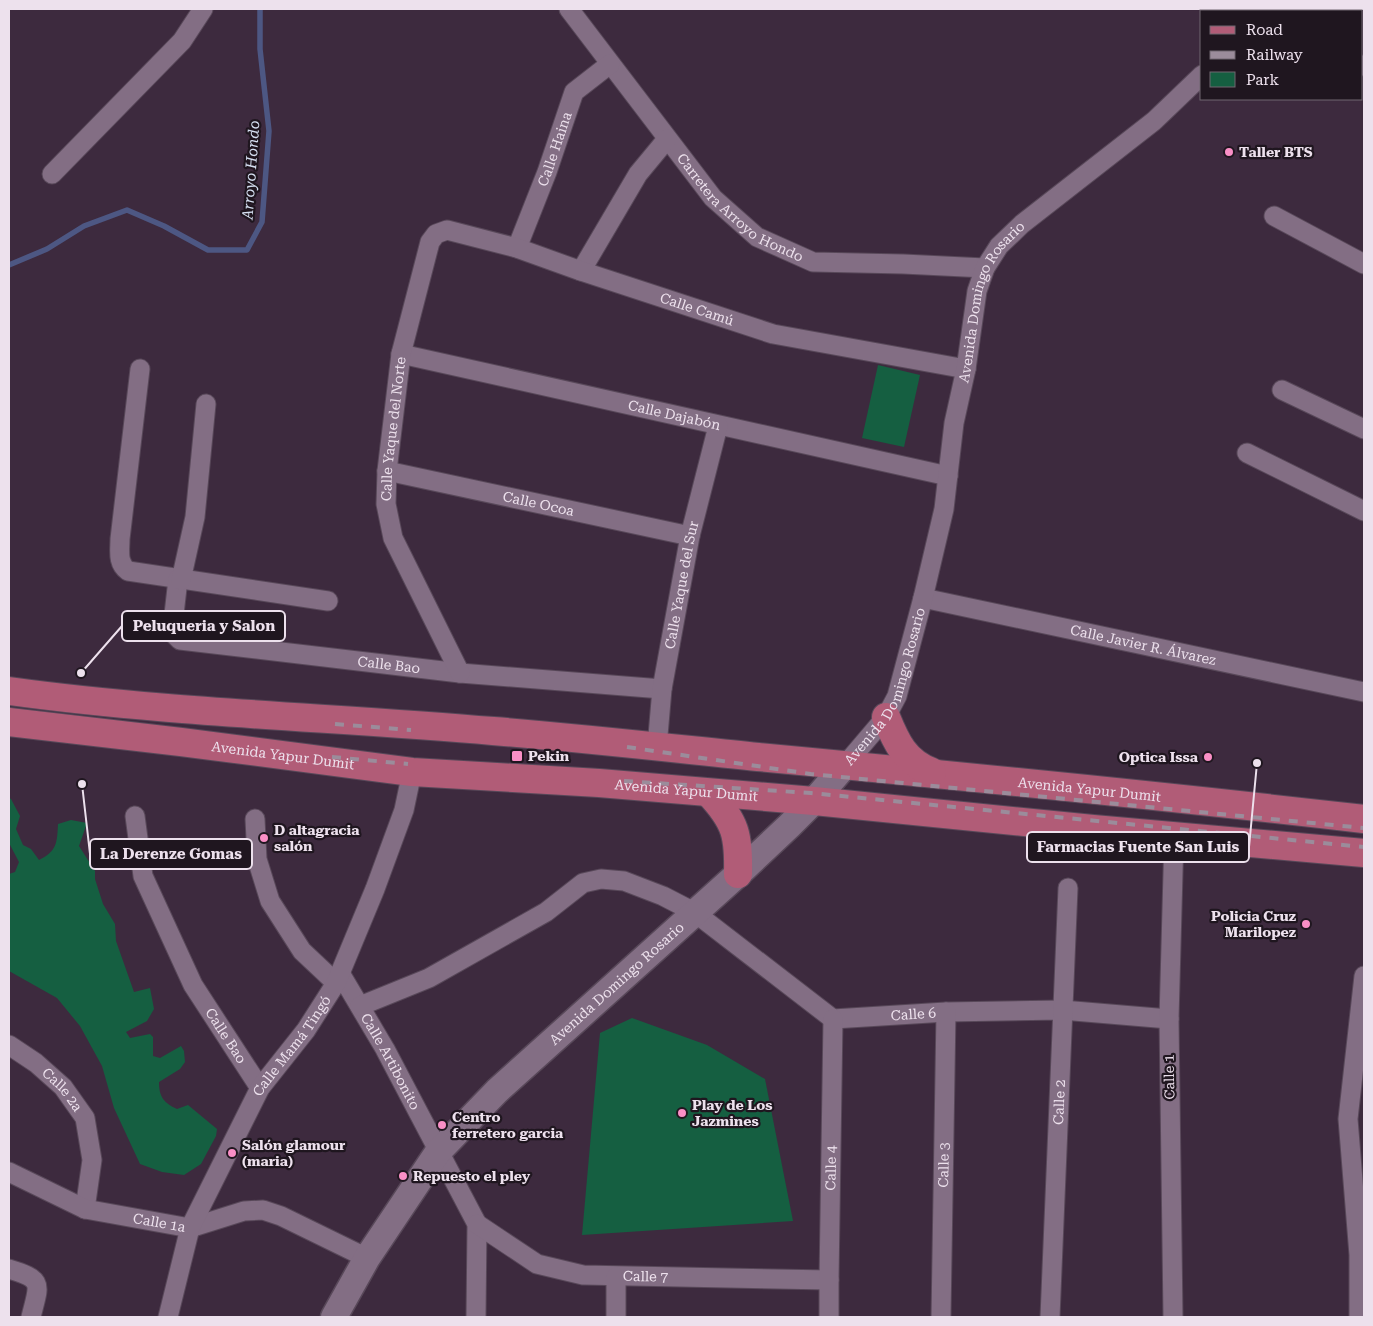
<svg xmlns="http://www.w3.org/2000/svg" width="1373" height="1326" viewBox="0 0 1373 1326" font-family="'Roboto Serif',serif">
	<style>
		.green { fill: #155f41 }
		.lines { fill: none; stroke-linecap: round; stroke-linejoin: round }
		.stream { stroke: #4d5783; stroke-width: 5.5 }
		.street-casing { stroke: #584859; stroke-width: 21 }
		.secondary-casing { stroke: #584859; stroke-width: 29 }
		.primary-casing { stroke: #584859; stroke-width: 30 }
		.street { stroke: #836e84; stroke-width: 19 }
		.secondary { stroke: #836e84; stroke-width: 26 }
		.primary { stroke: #b15c77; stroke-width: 28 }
		.rail { stroke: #9b8c9b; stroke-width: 4; stroke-dasharray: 9 9; stroke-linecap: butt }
		.poi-dot { fill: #fa8fc6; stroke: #1f161f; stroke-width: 2 }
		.labels { text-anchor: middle; stroke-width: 4.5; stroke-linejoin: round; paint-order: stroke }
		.street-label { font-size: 14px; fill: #ede1ed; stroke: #1f161f }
		.poi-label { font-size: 14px; font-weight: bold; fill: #ede1ed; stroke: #1f161f; text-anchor: start }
		.water-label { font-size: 15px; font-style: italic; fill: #d6e0f2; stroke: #1f161f }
		.leader { fill: none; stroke: #ede1ed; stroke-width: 2 }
		.callout-dot { fill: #ede1ed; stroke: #1f161f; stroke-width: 2 }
		.callout { fill: #1f161f; stroke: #ede1ed; stroke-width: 2 }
		.callout-label { font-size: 15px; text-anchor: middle; font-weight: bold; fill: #ede1ed }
	</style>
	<rect width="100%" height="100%" fill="#3d2a3e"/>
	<!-- green -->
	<g class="green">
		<polygon points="878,365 920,375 904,447 862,438"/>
		<path d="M9,798L11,799L20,816L16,829L23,845L31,849L39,860C57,851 57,843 58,824L71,820L87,823L79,846L95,871V879L103,904L115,924L116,941L134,992L150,988L154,1009L147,1021L126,1032L130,1038L150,1034L153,1037V1056L160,1058L181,1046L184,1051L185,1062L180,1069L159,1082C159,1097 164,1103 177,1109L188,1105L217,1129L216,1136L201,1164L184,1175L162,1172L140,1164L114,1108L102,1066L80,1026L57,998L9,971V874L15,872L19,862L9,843Z"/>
		<polygon points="632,1018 707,1045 765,1079 793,1221 582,1235 600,1033"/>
	</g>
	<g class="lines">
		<!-- stream -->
		<polyline class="stream" points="9,265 47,249 84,226 127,210 164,226 208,250 247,250 262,222 269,131 260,49 260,9"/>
		<defs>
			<g id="street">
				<path id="s1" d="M569,9L713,198L757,237L813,262L903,264L985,268"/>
				<polyline points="1310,9 1312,11"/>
				<polyline points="1270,11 1273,9"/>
				<polyline points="1362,65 1364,66"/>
				<polyline points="52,174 182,41 203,9"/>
				<polyline points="1274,216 1364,264"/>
				<path id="s2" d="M517,248L547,172L574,92L610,64"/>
				<polyline points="581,271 638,174 667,139"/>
				<path id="s3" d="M401,354L948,476"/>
				<path d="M140,369L120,539C120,551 117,563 128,571L328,601"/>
				<polyline points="1282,390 1364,429"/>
				<polyline points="1247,453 1364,511"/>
				<path id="s4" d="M387,471L690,536"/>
				<path id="s5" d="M178,579L172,632L180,640L460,673L662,689"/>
				<polyline points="181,580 195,517 206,404"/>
				<path id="s6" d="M923,598L1364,692"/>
				<path id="s7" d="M460,673L393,538L386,504L387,471L401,354L430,242L436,234L447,230L517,248L581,271L773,334L966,369"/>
				<path id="s8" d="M657,747L662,689L690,536L718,426"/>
				<path id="s9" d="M846,764L886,717L897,696L923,598L944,509L954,423L966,369L977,291L985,268L999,246L1022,224L1154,121L1202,75"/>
				<path id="s10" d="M135,816L143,876L193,985L260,1088"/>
				<polyline points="255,819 257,859 270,901 302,951 336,983"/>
				<path id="s11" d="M340,973L385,1049L477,1224L476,1317"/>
				<path id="s12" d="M360,1006L429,978L546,912L583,883L601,879L624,881L663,896L694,912L833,1019L946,1012L1062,1010L1169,1019"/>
				<path id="s13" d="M9,1045L36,1063L63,1087L85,1118L92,1160L85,1209"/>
				<path id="s14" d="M9,1172L85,1209L190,1228L244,1211L263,1210L281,1216L367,1258"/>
				<path id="s15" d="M477,1224L537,1264L583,1275L829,1280"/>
				<path d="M9,1269C45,1280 39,1284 31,1317"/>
				<polyline points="616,1277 616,1317"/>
				<path id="s16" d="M168,1317L190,1228L260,1088L306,1030L336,983L375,889L404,810L412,772"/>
				<path id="s17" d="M829,1317V1280L833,1019"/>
				<path id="s18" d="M941,1317L946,1012"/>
				<path id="s19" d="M1050,1317L1068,888"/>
				<polyline points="1173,1317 1169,1019 1174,836"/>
				<polyline points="1359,1317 1359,1255 1348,1119 1364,976"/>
			</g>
			<g id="secondary">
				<path id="s20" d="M334,1317L367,1258L438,1152L497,1091L738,874L789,826L814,801L846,764"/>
			</g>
			<g id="primary">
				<path id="s21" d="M9,691C169,713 331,717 493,731C581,738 670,748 758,757C961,776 1163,796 1364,819"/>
				<path d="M886,717C896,742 905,762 932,772"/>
				<path id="s22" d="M9,722L181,742L412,772L599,783L814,801L1093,829L1364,853"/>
				<path d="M709,793C736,822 739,836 738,874"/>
			</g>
		</defs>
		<!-- street casing -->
		<use href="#street" class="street-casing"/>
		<!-- secondary casing -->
		<use href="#secondary" class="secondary-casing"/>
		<!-- primary casing -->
		<use href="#primary" class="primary-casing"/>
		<!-- street -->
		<use href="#street" class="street"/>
		<!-- secondary -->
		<use href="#secondary" class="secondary"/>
		<!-- primary -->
		<use href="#primary" class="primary"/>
		<!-- rail -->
		<g class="rail">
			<polyline points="335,724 411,730"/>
			<polyline points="627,747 811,774 1364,828"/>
			<polyline points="332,757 408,764"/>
			<polyline points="624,781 811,793 1364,847"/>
		</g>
	</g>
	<!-- markers -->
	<g class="poi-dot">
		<circle cx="1229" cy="152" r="5"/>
		<rect x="511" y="750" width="12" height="12" rx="2.5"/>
		<circle cx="1208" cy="757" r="5"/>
		<circle cx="264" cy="838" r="5"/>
		<circle cx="1306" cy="924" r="5"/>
		<circle cx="682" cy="1113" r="5"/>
		<circle cx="442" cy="1125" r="5"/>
		<circle cx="232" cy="1153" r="5"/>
		<circle cx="403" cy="1176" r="5"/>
	</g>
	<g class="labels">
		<!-- street labels -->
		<g class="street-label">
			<text dy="5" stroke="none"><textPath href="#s2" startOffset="106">Calle Haina</textPath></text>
			<text dy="5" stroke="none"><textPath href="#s1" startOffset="265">Carretera Arroyo Hondo</textPath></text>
			<text dy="5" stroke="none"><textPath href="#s9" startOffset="494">Avenida Domingo Rosario</textPath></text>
			<text dy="5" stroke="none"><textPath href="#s7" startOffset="736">Calle Camú</textPath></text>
			<text dy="5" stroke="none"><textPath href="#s3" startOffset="280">Calle Dajabón</textPath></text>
			<text dy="5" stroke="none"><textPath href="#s7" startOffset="261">Calle Yaque del Norte</textPath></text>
			<text dy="5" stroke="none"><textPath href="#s4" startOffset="155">Calle Ocoa</textPath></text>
			<text dy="5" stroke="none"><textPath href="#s8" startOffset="164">Calle Yaque del Sur</textPath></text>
			<text dy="5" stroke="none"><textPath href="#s6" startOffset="225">Calle Javier R. Álvarez</textPath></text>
			<text dy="5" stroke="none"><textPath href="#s5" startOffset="275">Calle Bao</textPath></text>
			<text dy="5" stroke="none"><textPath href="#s9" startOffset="89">Avenida Domingo Rosario</textPath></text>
			<text dy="5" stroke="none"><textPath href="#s22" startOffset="276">Avenida Yapur Dumit</textPath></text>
			<text dy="5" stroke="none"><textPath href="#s21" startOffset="1085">Avenida Yapur Dumit</textPath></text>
			<text dy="5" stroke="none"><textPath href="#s22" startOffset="681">Avenida Yapur Dumit</textPath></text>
			<text dy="5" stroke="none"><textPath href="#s20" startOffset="441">Avenida Domingo Rosario</textPath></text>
			<text dy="5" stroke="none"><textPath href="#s12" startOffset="630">Calle 6</textPath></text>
			<text dy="5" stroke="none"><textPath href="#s10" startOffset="241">Calle Bao</textPath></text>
			<text dy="5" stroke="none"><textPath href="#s16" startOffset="301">Calle Mamá Tingó</textPath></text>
			<text dy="5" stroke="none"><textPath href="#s11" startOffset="102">Calle Artibonito</textPath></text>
			<text transform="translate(1169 1077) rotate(-91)" y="5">Calle 1</text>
			<text dy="5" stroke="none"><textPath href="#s13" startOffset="70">Calle 2a</textPath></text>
			<text dy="5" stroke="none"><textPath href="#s19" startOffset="215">Calle 2</textPath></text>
			<text dy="5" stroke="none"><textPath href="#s18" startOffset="152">Calle 3</textPath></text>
			<text dy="5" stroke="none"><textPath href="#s17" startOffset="149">Calle 4</textPath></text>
			<text dy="5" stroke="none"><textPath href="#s14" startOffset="160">Calle 1a</textPath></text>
			<text dy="5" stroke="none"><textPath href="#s15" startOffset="182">Calle 7</textPath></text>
		</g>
		<!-- poi labels -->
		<g class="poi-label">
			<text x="1239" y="157">Taller BTS</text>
			<text x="528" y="761">Pekin</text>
			<text x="1198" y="762" text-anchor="end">Optica Issa</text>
			<text x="274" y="835">D altagracia<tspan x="274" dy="16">salón</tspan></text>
			<text x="1296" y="921" text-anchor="end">Policia Cruz<tspan x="1296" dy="16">Marilopez</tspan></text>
			<text x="692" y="1110">Play de Los<tspan x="692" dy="16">Jazmines</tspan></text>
			<text x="452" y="1122">Centro<tspan x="452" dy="16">ferretero garcia</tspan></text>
			<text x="242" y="1150">Salón glamour<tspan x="242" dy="16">(maria)</tspan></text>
			<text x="413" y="1181">Repuesto el pley</text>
		</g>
		<!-- water labels -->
		<g class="water-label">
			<text transform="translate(251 170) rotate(-86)" y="5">Arroyo Hondo</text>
		</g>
	</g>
	<!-- callouts -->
	<path class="leader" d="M81 673L122 626M1257 763L1249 847M82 784L90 854"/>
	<g class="callout-dot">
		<circle cx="81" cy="673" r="5"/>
		<circle cx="1257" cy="763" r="5"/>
		<circle cx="82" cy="784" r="5"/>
	</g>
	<g class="callout">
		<rect x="122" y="611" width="163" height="30" rx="5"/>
		<rect x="1027" y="832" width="222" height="30" rx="5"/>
		<rect x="90" y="839" width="162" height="30" rx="5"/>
	</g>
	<g class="callout-label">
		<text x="204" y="631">Peluqueria y Salon</text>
		<text x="1138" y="852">Farmacias Fuente San Luis</text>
		<text x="171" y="859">La Derenze Gomas</text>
	</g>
	<!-- border -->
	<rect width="1373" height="1326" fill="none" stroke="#ede1ed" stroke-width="20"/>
	<!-- legend -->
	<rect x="1200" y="10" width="162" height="90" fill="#1f161f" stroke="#716771"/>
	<rect x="1210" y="26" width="25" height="8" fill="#b15c77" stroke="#716771"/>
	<text x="1246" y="35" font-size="15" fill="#ede1ed">Road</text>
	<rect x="1210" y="51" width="25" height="8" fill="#9b8c9b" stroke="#716771"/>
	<text x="1246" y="60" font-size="15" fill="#ede1ed">Railway</text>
	<rect x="1210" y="72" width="25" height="15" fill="#155f41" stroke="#716771"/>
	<text x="1246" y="85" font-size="15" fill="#ede1ed">Park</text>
</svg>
